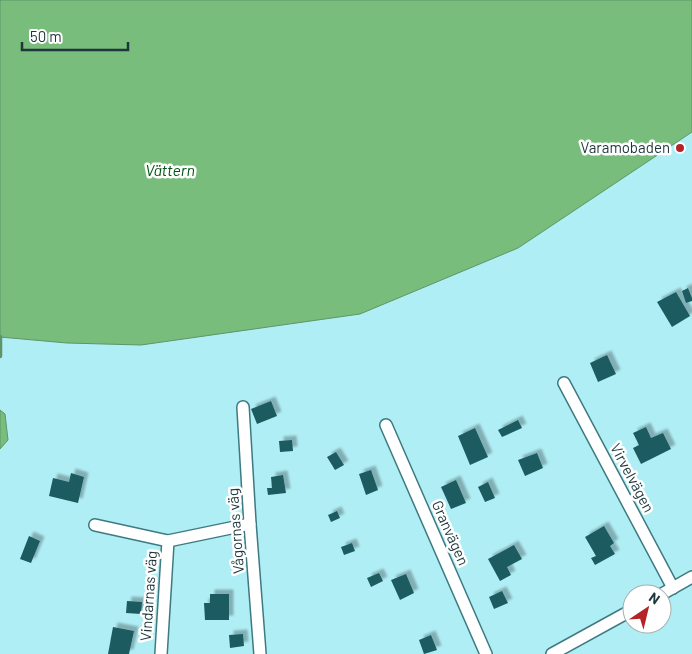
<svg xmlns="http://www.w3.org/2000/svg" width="692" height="654" viewBox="0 0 692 654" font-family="Barlow,sans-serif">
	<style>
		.water { fill: #78bd7b; stroke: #5d9568 }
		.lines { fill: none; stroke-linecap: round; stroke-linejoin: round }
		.stream { stroke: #5d9568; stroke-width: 4.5 }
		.building { fill: #1b5b61; filter: url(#shadow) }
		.street-casing { stroke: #3e7a81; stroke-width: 14 }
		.street { stroke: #fff; stroke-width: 11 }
		.poi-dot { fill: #b42327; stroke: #fff; stroke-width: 2 }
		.labels { text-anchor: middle; stroke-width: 5; stroke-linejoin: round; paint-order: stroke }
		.poi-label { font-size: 15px; fill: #1e373a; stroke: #fff; text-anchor: end }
		.street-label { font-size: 15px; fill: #1e373a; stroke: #fff }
		.water-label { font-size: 16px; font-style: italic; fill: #045416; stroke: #fff }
	</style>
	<defs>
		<filter id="shadow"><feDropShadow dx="4.5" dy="-4.5" stdDeviation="1" flood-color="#0004"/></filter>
	</defs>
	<rect width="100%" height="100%" fill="#b0eef5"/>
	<!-- water -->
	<g class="water">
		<polygon points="0,0 692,0 692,132 518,248 360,314 141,345 67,343 0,337"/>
		<polygon points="0,410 5,414 8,440 0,449"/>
	</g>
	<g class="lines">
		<!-- stream -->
		<polyline class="stream" points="0,356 0,337"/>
	</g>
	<!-- building -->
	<g class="building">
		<polygon points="688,288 692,298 692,301 686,303 682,291"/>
		<polygon points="676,292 690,316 672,327 657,302"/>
		<polygon points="607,355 616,374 598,382 590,363"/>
		<polygon points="271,401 277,416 257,424 251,409"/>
		<polygon points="518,420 522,428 502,437 498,430"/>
		<polygon points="646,427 651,438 663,433 671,449 641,464 633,448 639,445 633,433"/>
		<polygon points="475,428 488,457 470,465 458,436"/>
		<polygon points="292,440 293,451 280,452 279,441"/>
		<polygon points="336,452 344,465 335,470 327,457"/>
		<polygon points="537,453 543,468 525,476 518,460"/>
		<polygon points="371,470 378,490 366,495 359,474"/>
		<polygon points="71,473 84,477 78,503 49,496 53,478 69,482"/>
		<polygon points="283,475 286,493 268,495 267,488 272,488 271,477"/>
		<polygon points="456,480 466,503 451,509 441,487"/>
		<polygon points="488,482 495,498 485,502 478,487"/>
		<polygon points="337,511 340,518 331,522 328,515"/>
		<polygon points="604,526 614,543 610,546 615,554 595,565 591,558 596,556 585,537"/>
		<polygon points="29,536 40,541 31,563 20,559"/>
		<polygon points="352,543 355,551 344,555 341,547"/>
		<polygon points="514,545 522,559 507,567 511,575 500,581 488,559"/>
		<polygon points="379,573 383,581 371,587 367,578"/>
		<polygon points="406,574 414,593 400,600 391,580"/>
		<polygon points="502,591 508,603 494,609 489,597"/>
		<polygon points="210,594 229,594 229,620 205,620 204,603 210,603"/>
		<polygon points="127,601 142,602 141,614 126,613"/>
		<polygon points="113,627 134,631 129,654 108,654"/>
		<polygon points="243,634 244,646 230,648 229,635"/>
		<polygon points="431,635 437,650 424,654 419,640"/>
	</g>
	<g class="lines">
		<defs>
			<g id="street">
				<polyline points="564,383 673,588"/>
				<polyline points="243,407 250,524 260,654"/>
				<polyline points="386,425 486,654"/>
				<polyline points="95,525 168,541 250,524"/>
				<polyline points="662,594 692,577"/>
				<polyline points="161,654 168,541"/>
				<polyline points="552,654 632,610"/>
			</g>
		</defs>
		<!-- street casing -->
		<use href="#street" class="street-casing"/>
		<!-- street -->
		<use href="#street" class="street"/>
	</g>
	<!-- markers -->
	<circle class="poi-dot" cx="680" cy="148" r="5"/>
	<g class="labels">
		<!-- poi labels -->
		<g class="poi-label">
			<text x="670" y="153">Varamobaden</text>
		</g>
		<!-- street labels -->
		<g class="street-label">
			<text transform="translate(632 478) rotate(62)" y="5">Virvelvägen</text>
			<text transform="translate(236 531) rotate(-94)" y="5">Vågornas väg</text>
			<text transform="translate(450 533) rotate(66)" y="5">Granvägen</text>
			<text transform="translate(149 596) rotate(-86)" y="5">Vindarnas väg</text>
		</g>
		<!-- water labels -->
		<g class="water-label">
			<text x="170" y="176">Vättern</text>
		</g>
	</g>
	<!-- north arrow -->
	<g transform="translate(647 609) rotate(35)"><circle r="24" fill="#ffffff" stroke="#a5afb0"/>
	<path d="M0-4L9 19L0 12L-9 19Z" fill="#b42327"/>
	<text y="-8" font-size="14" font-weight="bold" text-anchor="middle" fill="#1e373a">N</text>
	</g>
	<!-- scale -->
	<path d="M22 42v8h106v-8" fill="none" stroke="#1e373a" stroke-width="2.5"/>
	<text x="30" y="42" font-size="15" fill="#1e373a" stroke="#ffffff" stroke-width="4" paint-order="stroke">50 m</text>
</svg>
